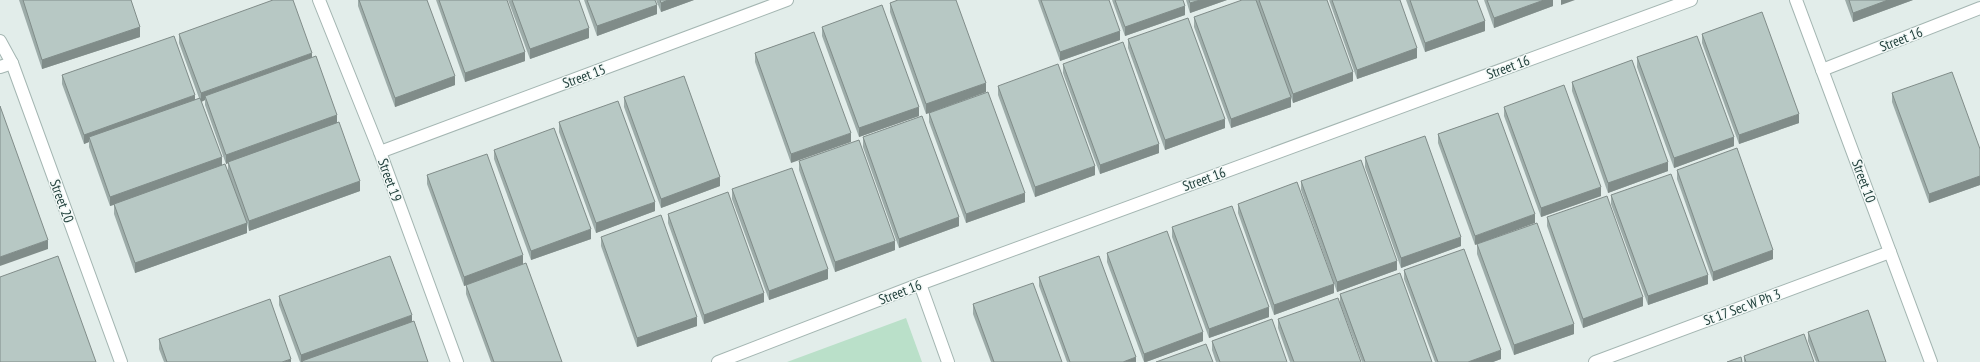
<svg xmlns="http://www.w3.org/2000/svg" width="1980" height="362" viewBox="0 0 1980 362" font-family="'PT Sans Narrow',sans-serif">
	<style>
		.green { fill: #bae0c9 }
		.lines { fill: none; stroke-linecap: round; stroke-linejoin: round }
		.minor-casing { stroke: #a4b6b2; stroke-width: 14 }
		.minor { stroke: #fff; stroke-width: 12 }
		.wall { fill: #9daca9; fill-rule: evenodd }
		.shaded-wall { fill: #808c89 }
		.building { fill: #b7c8c4; stroke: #808c89 }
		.labels { text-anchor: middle; stroke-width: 3; stroke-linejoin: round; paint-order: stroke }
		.street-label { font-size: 14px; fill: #21403c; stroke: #f3f9f7 }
	</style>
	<rect width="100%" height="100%" fill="#e2edea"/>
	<!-- green -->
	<polygon class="green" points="906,318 922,362 787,362"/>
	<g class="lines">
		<defs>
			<g id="minor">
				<polyline points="319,0 380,152 457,362"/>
				<polyline points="1796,0 1931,362"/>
				<polyline points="0,41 12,63 121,362"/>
				<polyline points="0,67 12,63"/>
				<polyline points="1822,70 1980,8"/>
				<polyline points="380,152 787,0"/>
				<polyline points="920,284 948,362"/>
				<polyline points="718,362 920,284 1691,0"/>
				<polyline points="1595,362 1890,252"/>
			</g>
		</defs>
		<!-- minor casing -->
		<use href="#minor" class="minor-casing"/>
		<!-- minor -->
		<use href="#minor" class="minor"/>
	</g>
	<!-- wall -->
	<g class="wall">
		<polygon points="19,0 131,0 140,37 42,69"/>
		<polygon points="358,0 427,0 455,85 395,107 358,6"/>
		<polygon points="436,0 507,0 525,61 465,82"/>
		<polygon points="508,0 579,0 589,38 530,59"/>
		<polygon points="584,0 655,0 657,14 597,36"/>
		<polygon points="656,0 694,0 661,12"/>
		<polygon points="1038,0 1109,0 1120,40 1060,61"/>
		<polygon points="1112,0 1183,0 1185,15 1125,36"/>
		<polygon points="1186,0 1227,0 1190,13"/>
		<polygon points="1256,0 1327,0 1353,81 1293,103 1260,12 1291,107 1231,128 1194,27 1194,17 1256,2"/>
		<polygon points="1329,0 1400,0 1417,58 1357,79"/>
		<polygon points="1406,0 1477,0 1485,31 1425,52"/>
		<polygon points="1484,0 1553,0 1553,6 1494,28"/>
		<polygon points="1845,0 1913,0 1853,22"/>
		<polygon points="890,3 986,92 926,114 890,12"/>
		<polygon points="822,27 919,116 859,137 822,36"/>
		<polygon points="814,32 791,163 755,62 755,53"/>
		<path d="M179,34L312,57L337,123L360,191L249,231L247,223V233L135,273L114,214V205L110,206L89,147V142L84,144L62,84V75L195,100L199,98L179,43ZM205,100V105L226,164L228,163V172L222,166L201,102Z"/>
		<polygon points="1702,34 1799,123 1739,144 1702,43"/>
		<polygon points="1128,39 1225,128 1165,150 1128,48"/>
		<polygon points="1637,57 1734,146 1674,168 1637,67"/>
		<polygon points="1063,64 1159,153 1100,174 1063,73"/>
		<polygon points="1572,82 1668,171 1608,193 1572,91"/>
		<polygon points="998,86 1095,175 1035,197 998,95"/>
		<polygon points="1892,93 1980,149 1980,185 1929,203 1892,102"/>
		<polygon points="624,97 720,186 661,208 624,107"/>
		<polygon points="1504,107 1601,196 1541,217 1504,116"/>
		<polygon points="929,113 1025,202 966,223 929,122"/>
		<polygon points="1498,113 1475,245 1438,143 1438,134"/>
		<polygon points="559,122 655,211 596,233 559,132"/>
		<polygon points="863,137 959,226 899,248 863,147"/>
		<polygon points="494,150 591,239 531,260 494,159"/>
		<polygon points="1365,157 1461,246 1401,268 1365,167"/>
		<polygon points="799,161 895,250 835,272 799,170"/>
		<polygon points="1677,170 1773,259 1713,281 1677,179"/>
		<polygon points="427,175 523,264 562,362 491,362 466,294 466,285 464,286 427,184"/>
		<polygon points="1301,181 1397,270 1337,292 1301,190"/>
		<polygon points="732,189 828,279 769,300 732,199"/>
		<polygon points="1611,195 1708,284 1648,305 1611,204"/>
		<polygon points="1238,204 1334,293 1274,315 1238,213"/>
		<polygon points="668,214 764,302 704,324 668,223"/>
		<polygon points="1547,217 1643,306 1583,328 1547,226"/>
		<polygon points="1172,227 1269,317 1209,338 1172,237"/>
		<polygon points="601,237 697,326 637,347 601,246"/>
		<polygon points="1477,244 1574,334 1514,355 1477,254"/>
		<polygon points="1107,253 1203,341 1146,362 1144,362 1107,262"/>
		<polygon points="1404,270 1501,359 1493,362 1435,362 1404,279"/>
		<polygon points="1039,277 1136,362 1067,362 1039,286"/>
		<polygon points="1340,294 1432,362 1362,362 1340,303"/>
		<polygon points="279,296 412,322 428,362 300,362 279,305"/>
		<polygon points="973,304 1062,362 991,362 973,314"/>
		<polygon points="1278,319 1361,362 1290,362 1278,328"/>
		<polygon points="1808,332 1886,362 1816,362 1808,341"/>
		<polygon points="159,339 291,362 164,362 159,349"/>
		<polygon points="1212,341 1287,362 1216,362 1212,350"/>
		<polygon points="1744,356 1814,362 1744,362"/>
	</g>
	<!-- shaded-wall -->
	<g class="shaded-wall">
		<polygon points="668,0 694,0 661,12 661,3"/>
		<polygon points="1200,0 1227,0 1190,13 1190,3"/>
		<polygon points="1544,0 1553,0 1553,6 1494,28 1494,18"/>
		<polygon points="1561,0 1575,0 1561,5"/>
		<polygon points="1888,0 1913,0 1853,22 1853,13"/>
		<polygon points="657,5 657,14 597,36 597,26"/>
		<polygon points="1185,6 1185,15 1125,36 1125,27"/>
		<polygon points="1485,21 1485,31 1425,52 1425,43"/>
		<polygon points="140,27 140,37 42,69 42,60"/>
		<polygon points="589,28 589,38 530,59 530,49"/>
		<polygon points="1120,31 1120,40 1060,61 1060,52"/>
		<polygon points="1417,48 1417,58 1357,79 1357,70"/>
		<polygon points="525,52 525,61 465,82 465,73"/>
		<polygon points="312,53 312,62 205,96 205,100 201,102 201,93"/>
		<polygon points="1353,72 1353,81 1293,103 1293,94"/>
		<polygon points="455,76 455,85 395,107 395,98"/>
		<polygon points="986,83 986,92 926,114 926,104"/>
		<polygon points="195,95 195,104 89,137 89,142 84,144 84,135"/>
		<polygon points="1291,97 1291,107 1231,128 1231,119"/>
		<polygon points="919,107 919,116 859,137 859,128"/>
		<polygon points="1799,114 1799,123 1739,144 1739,135"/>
		<polygon points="337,115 337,124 226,164 226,155"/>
		<polygon points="1225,119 1225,128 1165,150 1165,140"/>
		<polygon points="851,133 851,142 791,163 791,154"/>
		<polygon points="1734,137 1734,146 1674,168 1674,158"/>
		<polygon points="1159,144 1159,153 1100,174 1100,165"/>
		<polygon points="222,157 222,166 110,206 110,197"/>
		<polygon points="1668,162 1668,171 1608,193 1608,183"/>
		<polygon points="1095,166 1095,175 1035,197 1035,187"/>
		<polygon points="1980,176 1980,185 1929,203 1929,194"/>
		<polygon points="720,177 720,186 661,208 661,199"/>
		<polygon points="360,181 360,191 249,231 249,221"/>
		<polygon points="1601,187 1601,196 1541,217 1541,208"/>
		<polygon points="1025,193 1025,202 966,223 966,214"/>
		<polygon points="655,202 655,211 596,233 596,223"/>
		<polygon points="1535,214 1535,223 1475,245 1475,236"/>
		<polygon points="959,217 959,226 899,248 899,239"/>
		<polygon points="247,223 247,233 135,273 135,263"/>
		<polygon points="591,229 591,239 531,260 531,251"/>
		<polygon points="1461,237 1461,246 1401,268 1401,258"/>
		<polygon points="48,240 48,249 0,266 0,257"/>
		<polygon points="895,241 895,250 835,272 835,262"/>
		<polygon points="1773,250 1773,259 1713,281 1713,272"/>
		<polygon points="523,255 523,264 464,286 464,277"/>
		<polygon points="1397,261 1397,270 1337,292 1337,282"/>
		<polygon points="828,269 828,279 769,300 769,291"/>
		<polygon points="1708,275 1708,284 1648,305 1648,296"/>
		<polygon points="1334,284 1334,293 1274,315 1274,305"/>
		<polygon points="764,293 764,302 704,324 704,315"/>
		<polygon points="1643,297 1643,306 1583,328 1583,319"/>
		<polygon points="1269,307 1269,317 1209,338 1209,329"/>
		<polygon points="412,315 412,324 302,361 302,362 301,362 301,355"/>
		<polygon points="697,317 697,326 637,347 637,338"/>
		<polygon points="1574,324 1574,334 1514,355 1514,345"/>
		<polygon points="1203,332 1203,341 1146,362 1144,362 1144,354"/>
		<polygon points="1501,350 1501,359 1493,362 1468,362"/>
		<polygon points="1136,357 1136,362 1123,362"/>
		<polygon points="291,359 291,362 282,362"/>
	</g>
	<!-- building -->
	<g class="building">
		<polygon points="23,0 131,0 140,27 42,60"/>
		<polygon points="273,0 293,0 312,53 201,93 179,34"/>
		<polygon points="359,0 427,0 455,76 395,98"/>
		<polygon points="439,0 507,0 525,52 465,73"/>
		<polygon points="512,0 579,0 589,28 530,49"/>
		<polygon points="587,0 655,0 657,5 597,26"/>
		<polygon points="660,0 668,0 661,3"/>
		<polygon points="898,0 956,0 986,83 926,104 890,3"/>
		<polygon points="1041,0 1109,0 1120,31 1060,52"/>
		<polygon points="1115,0 1183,0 1185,6 1125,27"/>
		<polygon points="1189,0 1200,0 1190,3"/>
		<polygon points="1242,0 1256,0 1291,97 1231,119 1194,17"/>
		<polygon points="1259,0 1327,0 1353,72 1293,94"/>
		<polygon points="1332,0 1400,0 1417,48 1357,70"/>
		<polygon points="1410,0 1477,0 1485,21 1425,43"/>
		<polygon points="1487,0 1544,0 1494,18"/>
		<polygon points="1849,0 1888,0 1853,13"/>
		<polygon points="882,5 919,107 859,128 822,27"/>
		<polygon points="1762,12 1799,114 1739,135 1702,34"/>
		<polygon points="1188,18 1225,119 1165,140 1128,39"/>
		<polygon points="814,32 851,133 791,154 755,53"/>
		<polygon points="174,36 195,95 84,135 62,75"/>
		<polygon points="1697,36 1734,137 1674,158 1637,57"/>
		<polygon points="1123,42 1159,144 1100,165 1063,64"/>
		<polygon points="316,56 337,115 226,155 205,96"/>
		<polygon points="1632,60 1668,162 1608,183 1572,82"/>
		<polygon points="1058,64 1095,166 1035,187 998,86"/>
		<polygon points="1952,72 1980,149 1980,176 1929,194 1892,93"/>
		<polygon points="684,76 720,177 661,199 624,97"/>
		<polygon points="1564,85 1601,187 1541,208 1504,107"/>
		<polygon points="988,92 1025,193 966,214 929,113"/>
		<polygon points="200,98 222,157 110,197 89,137"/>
		<polygon points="618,101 655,202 596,223 559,122"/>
		<polygon points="0,106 48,240 0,257"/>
		<polygon points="1498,113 1535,214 1475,236 1438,134"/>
		<polygon points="922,116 959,217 899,239 863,137"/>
		<polygon points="339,122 360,181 249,221 228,162"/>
		<polygon points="554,128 591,229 531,251 494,150"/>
		<polygon points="1425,136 1461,237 1401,258 1365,157"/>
		<polygon points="859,140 895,241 835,262 799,161"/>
		<polygon points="1737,148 1773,250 1713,272 1677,170"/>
		<polygon points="487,154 523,255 464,277 427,175"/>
		<polygon points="1361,160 1397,261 1337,282 1301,181"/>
		<polygon points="225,164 247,223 135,263 114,204"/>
		<polygon points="792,168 828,269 769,291 732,189"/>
		<polygon points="1671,174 1708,275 1648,296 1611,195"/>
		<polygon points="1297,182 1334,284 1274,305 1238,204"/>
		<polygon points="728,192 764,293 704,315 668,214"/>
		<polygon points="1607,196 1643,297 1583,319 1547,217"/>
		<polygon points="1232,206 1269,307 1209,329 1172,227"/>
		<polygon points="661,215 697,317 637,338 601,237"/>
		<polygon points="1537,223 1574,324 1514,345 1477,244"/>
		<polygon points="1167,231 1203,332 1144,354 1107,253"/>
		<polygon points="1464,249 1501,350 1468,362 1438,362 1404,270"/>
		<polygon points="58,256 96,362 0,362 0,277"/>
		<polygon points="390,256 412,315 301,355 279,296"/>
		<polygon points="1099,256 1136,357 1123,362 1070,362 1039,277"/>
		<polygon points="526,263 562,362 494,362 466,285"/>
		<polygon points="1400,273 1432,362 1365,362 1340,294"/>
		<polygon points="1033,283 1062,362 994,362 973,304"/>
		<polygon points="1338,298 1361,362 1294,362 1278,319"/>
		<polygon points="270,299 291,359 282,362 167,362 159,339"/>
		<polygon points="1868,310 1886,362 1819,362 1808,332"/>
		<polygon points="1272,319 1287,362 1220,362 1212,341"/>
		<polygon points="414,321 428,362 303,362 302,361"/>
		<polygon points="1804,334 1814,362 1746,362 1744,356"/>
		<polygon points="1206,344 1213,362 1156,362"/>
		<polygon points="1741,357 1742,362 1727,362"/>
	</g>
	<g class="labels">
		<!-- street labels -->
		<g class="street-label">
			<text transform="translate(1901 39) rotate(-21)" y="5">Street 16</text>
			<text transform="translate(1508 67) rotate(-20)" y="5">Street 16</text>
			<text transform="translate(584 76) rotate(-20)" y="5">Street 15</text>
			<text transform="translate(1204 179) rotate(-20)" y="5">Street 16</text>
			<text transform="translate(390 180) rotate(70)" y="5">Street 19</text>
			<text transform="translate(1864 181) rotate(70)" y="5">Street 10</text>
			<text transform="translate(62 201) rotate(70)" y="5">Street 20</text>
			<text transform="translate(900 292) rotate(-21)" y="5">Street 16</text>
			<text transform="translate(1742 307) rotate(-20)" y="5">St 17 Sec W Ph 3</text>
		</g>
	</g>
</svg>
